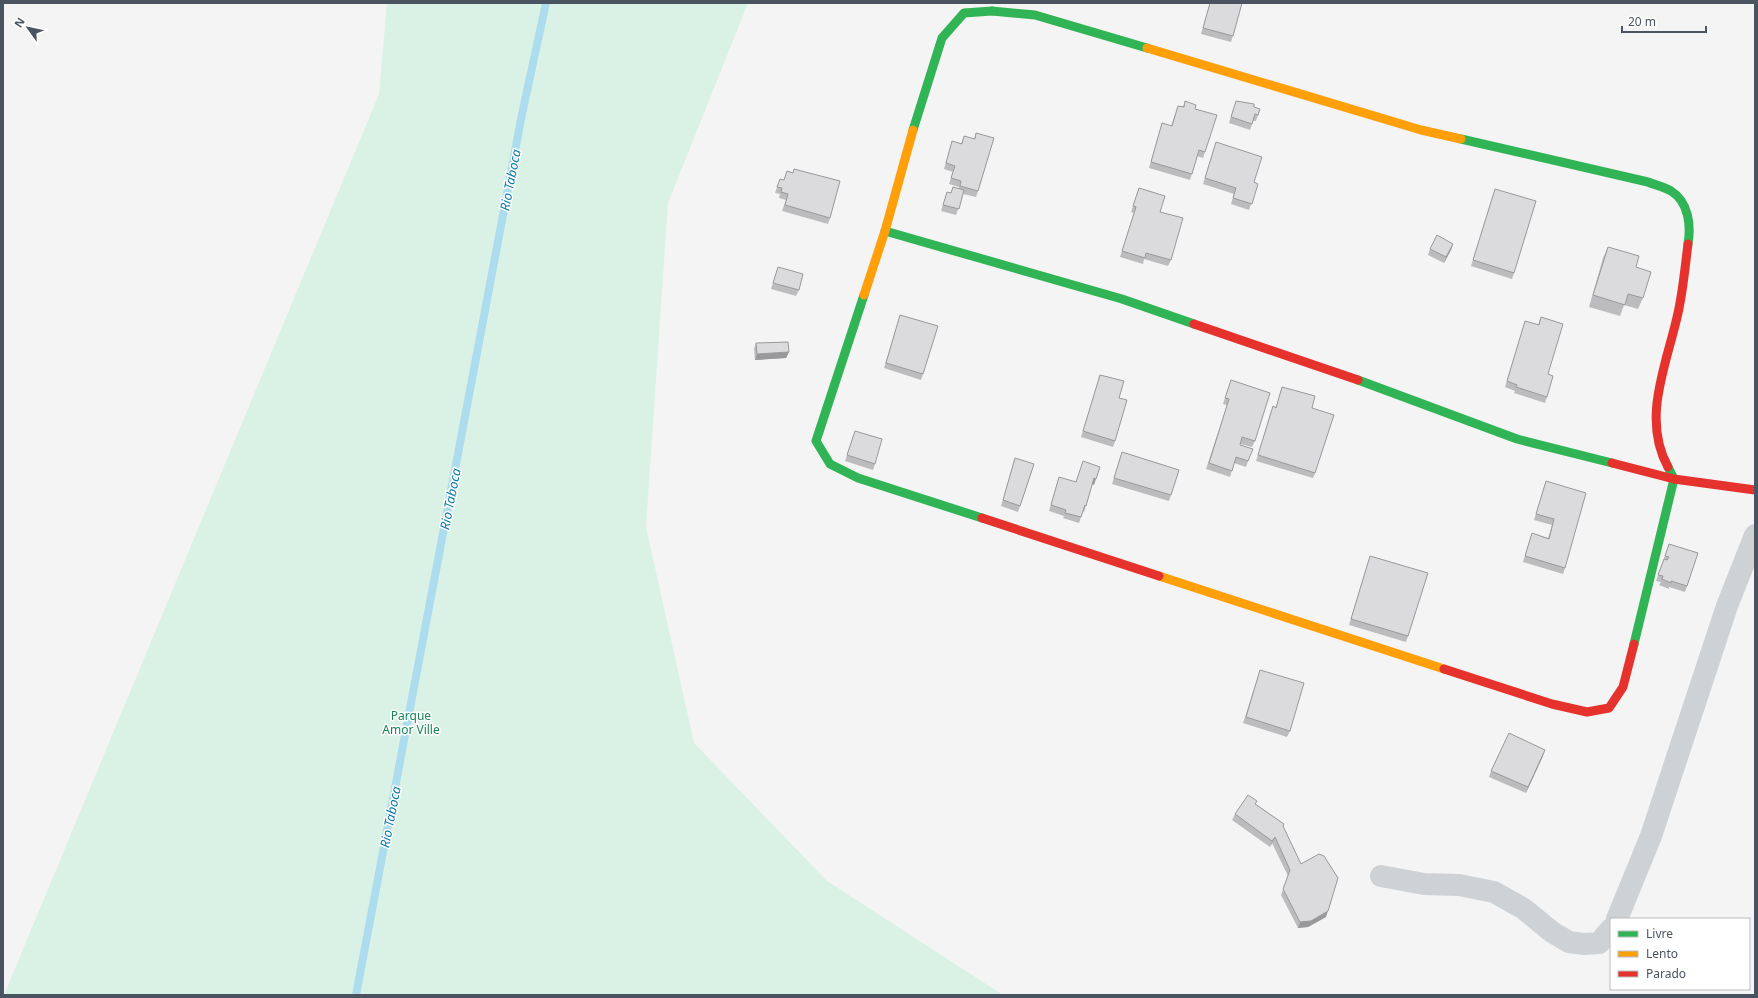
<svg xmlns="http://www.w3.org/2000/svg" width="1758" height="998" viewBox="0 0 1758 998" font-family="'Noto Sans',sans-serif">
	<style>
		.green { fill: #d9f2e5 }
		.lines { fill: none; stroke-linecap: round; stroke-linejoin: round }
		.stream { stroke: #aedcef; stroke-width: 8 }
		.street { stroke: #cfd2d5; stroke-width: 22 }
		.fast { stroke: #30b455; stroke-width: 9 }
		.slow { stroke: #ff9f0a; stroke-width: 9 }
		.jam { stroke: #e5322d; stroke-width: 9 }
		.wall { fill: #bcbcbe }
		.shaded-wall { fill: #99999b }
		.building { fill: #dbdbdd; stroke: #99999b }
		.labels { text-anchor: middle; stroke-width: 3; stroke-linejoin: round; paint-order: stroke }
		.park-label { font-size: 12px; fill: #188557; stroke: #fff }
		.water-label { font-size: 13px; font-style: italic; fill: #0c7aa9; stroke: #fff }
	</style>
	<rect width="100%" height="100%" fill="#f4f4f4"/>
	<!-- green -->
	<polygon class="green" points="387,3 748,3 668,203 646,527 694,743 827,881 1003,995 4,995 379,94"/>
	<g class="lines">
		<!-- stream -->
		<polyline class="stream" points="356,995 522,114 546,3"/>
		<!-- street -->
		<g class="street">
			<polyline points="1381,876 1424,884 1459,885 1494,892 1524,909 1552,932 1569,942 1584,944 1599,943 1611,929"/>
			<polyline points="1617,919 1651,836 1727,606 1755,535"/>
		</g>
		<!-- fast -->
		<g class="fast">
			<polyline points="992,11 1035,15 1147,48"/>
			<polyline points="913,130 942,38 964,13 992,11"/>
			<path d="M1461,139L1648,182C1655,185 1665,187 1671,191C1689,202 1691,226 1688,244"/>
			<polyline points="885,231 1122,299 1194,324"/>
			<polyline points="864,295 816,441 830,464 858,478 982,518"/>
			<polyline points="1358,380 1517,439 1612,463"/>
			<polyline points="1634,644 1674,479 1668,467"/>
		</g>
		<!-- slow -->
		<g class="slow">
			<polyline points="1147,48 1421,130 1461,139"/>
			<polyline points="864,295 885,231 913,130"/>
			<polyline points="1159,576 1444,669"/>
		</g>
		<!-- jam -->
		<g class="jam">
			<polyline points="1194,324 1358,380"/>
			<polyline points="1612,463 1674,479 1755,490"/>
			<path d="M1668,467C1641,418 1667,364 1678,313C1683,291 1685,267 1688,244"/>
			<polyline points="982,518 1159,576"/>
			<polyline points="1444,669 1552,704 1587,712 1609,708 1623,687 1634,644"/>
		</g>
	</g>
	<!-- wall -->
	<g class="wall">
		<polygon points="1210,3 1242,3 1231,42 1201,34"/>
		<polygon points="1185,101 1195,109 1205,152 1203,158 1197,156 1190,180 1149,168 1162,123 1171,126 1178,106 1183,107"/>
		<polygon points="1234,107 1254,107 1260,109 1256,121 1253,121 1250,130 1229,123"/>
		<polygon points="976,133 978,191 976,197 963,194 956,215 941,211 947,192 951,193 953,187 959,189 959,187 949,184 953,172 944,169 952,141 961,144 964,136 974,139"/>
		<polygon points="1214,148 1254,182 1258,184 1249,210 1231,204 1234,194 1203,184"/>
		<polygon points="794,169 830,218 828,224 782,211 786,200 779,198 780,194 775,193 780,179 784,180 787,171 793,173"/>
		<polygon points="1139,188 1160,212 1171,260 1168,266 1144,259 1143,264 1120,257 1134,213 1131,212"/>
		<polygon points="1495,189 1514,273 1512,279 1471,266"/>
		<polygon points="1453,244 1451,250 1444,263 1428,255 1430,249"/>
		<polygon points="1608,247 1636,267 1643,298 1638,309 1624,305 1620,316 1589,307 1603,258"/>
		<polygon points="778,267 799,290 796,296 771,289"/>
		<polygon points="900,315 923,374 921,380 884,368"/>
		<polygon points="1541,317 1548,374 1547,397 1545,403 1514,393 1515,391 1505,387 1525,321 1538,325"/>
		<polygon points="756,343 789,352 786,358 755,360 754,349"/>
		<polygon points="1100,375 1119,398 1115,441 1113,447 1081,437"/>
		<polygon points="1231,380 1255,441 1252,447 1240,444 1240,445 1248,461 1246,467 1234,463 1230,477 1206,469 1227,405 1223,404"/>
		<polygon points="1282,387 1312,408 1315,473 1313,478 1256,461 1271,412 1273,406 1276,407"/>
		<polygon points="855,431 875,464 873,470 845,461"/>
		<polygon points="1122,452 1179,470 1169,501 1112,484"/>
		<polygon points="1015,458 1034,464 1018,512 1001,506"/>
		<polygon points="1546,481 1565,568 1563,574 1523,562 1532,533 1548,538 1552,525 1534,520"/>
		<polygon points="1076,482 1094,485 1092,484 1086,506 1084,512 1083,511 1079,523 1063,518 1064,516 1049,511 1057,483"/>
		<polygon points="1669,544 1698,553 1685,592 1669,587 1669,589 1659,585 1661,582 1656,581"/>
		<polygon points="1370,556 1408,636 1406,642 1349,625"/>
		<polygon points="1260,670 1290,731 1287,737 1243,723"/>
		<polygon points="1543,756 1526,793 1489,777 1491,771"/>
		<polygon points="1256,804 1284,824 1283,827 1326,917 1308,927 1298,928 1281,895 1288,876 1272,843 1270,847 1232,820 1235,814"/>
	</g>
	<!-- shaded-wall -->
	<g class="shaded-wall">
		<polygon points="1453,244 1451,250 1444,263 1446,257"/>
		<polygon points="789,352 786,358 755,360 757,354"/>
		<polygon points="1094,478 1096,479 1094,485 1092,484"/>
		<polygon points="1545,750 1543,756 1526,793 1528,787"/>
		<polygon points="1275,837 1270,847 1272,841"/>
		<polygon points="1328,911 1326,917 1308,927 1298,928 1300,922"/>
	</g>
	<!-- building -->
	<g class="building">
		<polygon points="1210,3 1242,3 1233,36 1203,28"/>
		<polygon points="1185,101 1196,105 1195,109 1217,115 1205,152 1199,150 1192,174 1151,162 1162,123 1172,126 1178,106 1184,107"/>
		<polygon points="1236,101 1254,104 1254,107 1260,109 1258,115 1255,114 1252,124 1231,117"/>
		<polygon points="976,133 994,138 978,191 960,186 961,181 951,178 955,166 946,163 952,141 962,144 964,136 975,139"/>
		<polygon points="1216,142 1262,157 1254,182 1258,184 1252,204 1233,198 1236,188 1205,178"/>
		<polygon points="794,169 840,181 830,218 785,205 788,194 781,192 782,188 777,187 780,179 784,180 787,171 793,173"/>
		<polygon points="953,187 964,190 959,209 943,205 947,192 951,193"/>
		<polygon points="1139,188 1165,196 1160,212 1183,218 1171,260 1146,253 1145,258 1122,251 1136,207 1133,206"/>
		<polygon points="1495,189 1536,201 1514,273 1473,260"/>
		<polygon points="1437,235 1453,244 1446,257 1430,249"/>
		<polygon points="1608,247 1639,256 1636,267 1651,272 1643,298 1628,294 1625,305 1593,295"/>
		<polygon points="778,267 803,274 799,290 773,283"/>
		<polygon points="900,315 938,326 923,374 886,363"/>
		<polygon points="1541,317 1563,324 1548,374 1553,376 1547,397 1516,387 1517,385 1507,381 1525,321 1539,325"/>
		<polygon points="788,342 789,352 757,354 756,343"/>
		<polygon points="1100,375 1124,381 1119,398 1127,400 1115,441 1083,431"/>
		<polygon points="1231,380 1270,393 1255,441 1242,437 1240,445 1253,449 1248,461 1236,457 1232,471 1209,463 1229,399 1225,398"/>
		<polygon points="1282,387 1315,396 1312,408 1334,415 1315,473 1258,455 1273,406 1276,408"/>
		<polygon points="855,431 882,439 875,464 847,455"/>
		<polygon points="1122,452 1179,470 1171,495 1114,478"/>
		<polygon points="1015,458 1034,464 1020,506 1003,500"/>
		<polygon points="1083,461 1100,467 1096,479 1094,478 1086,506 1085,505 1081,517 1065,513 1066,510 1051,505 1059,477 1076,482"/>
		<polygon points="1546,481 1586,493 1565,568 1525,556 1532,533 1549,539 1554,519 1536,514"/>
		<polygon points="1669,544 1698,553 1687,586 1671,581 1671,583 1662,579 1663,576 1658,575 1664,559 1667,560 1669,557 1665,556"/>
		<polygon points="1370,556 1428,573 1408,636 1351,619"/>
		<polygon points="1260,670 1304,683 1290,731 1246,717"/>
		<polygon points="1509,733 1545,750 1528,787 1491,771"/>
		<polygon points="1248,795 1257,801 1255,804 1284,824 1283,826 1301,864 1319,854 1324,856 1338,878 1328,911 1311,921 1300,922 1283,889 1290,870 1275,837 1272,841 1235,814"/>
	</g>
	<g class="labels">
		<!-- park labels -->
		<g class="park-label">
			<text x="411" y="720">Parque<tspan x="411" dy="14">Amor Ville</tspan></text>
		</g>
		<!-- water labels -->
		<g class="water-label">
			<text transform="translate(510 180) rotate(-79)" y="5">Rio Taboca</text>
			<text transform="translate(450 499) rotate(-79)" y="5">Rio Taboca</text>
			<text transform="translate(390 817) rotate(-79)" y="5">Rio Taboca</text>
		</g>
	</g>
	<!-- border -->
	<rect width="1758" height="998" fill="none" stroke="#4a5460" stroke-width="8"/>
	<!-- legend -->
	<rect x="1610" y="918" width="140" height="72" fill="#ffffff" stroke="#b7bbbf"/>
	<rect x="1618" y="931" width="20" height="6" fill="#30b455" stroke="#b7bbbf"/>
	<text x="1646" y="938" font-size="12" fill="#4a5460">Livre</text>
	<rect x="1618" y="951" width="20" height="6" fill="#ff9f0a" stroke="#b7bbbf"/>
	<text x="1646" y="958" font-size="12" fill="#4a5460">Lento</text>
	<rect x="1618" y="971" width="20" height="6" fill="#e5322d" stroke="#b7bbbf"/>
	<text x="1646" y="978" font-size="12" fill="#4a5460">Parado</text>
	<!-- north arrow -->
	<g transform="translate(28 28) rotate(303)" stroke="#ffffff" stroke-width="3" paint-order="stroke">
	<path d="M0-3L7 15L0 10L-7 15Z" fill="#4a5460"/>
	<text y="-6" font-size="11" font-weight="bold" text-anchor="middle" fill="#4a5460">N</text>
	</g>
	<!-- scale -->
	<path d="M1622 26v6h84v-6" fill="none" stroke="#4a5460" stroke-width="2"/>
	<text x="1628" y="26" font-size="12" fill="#4a5460" stroke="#ffffff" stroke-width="3" paint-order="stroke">20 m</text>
</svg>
